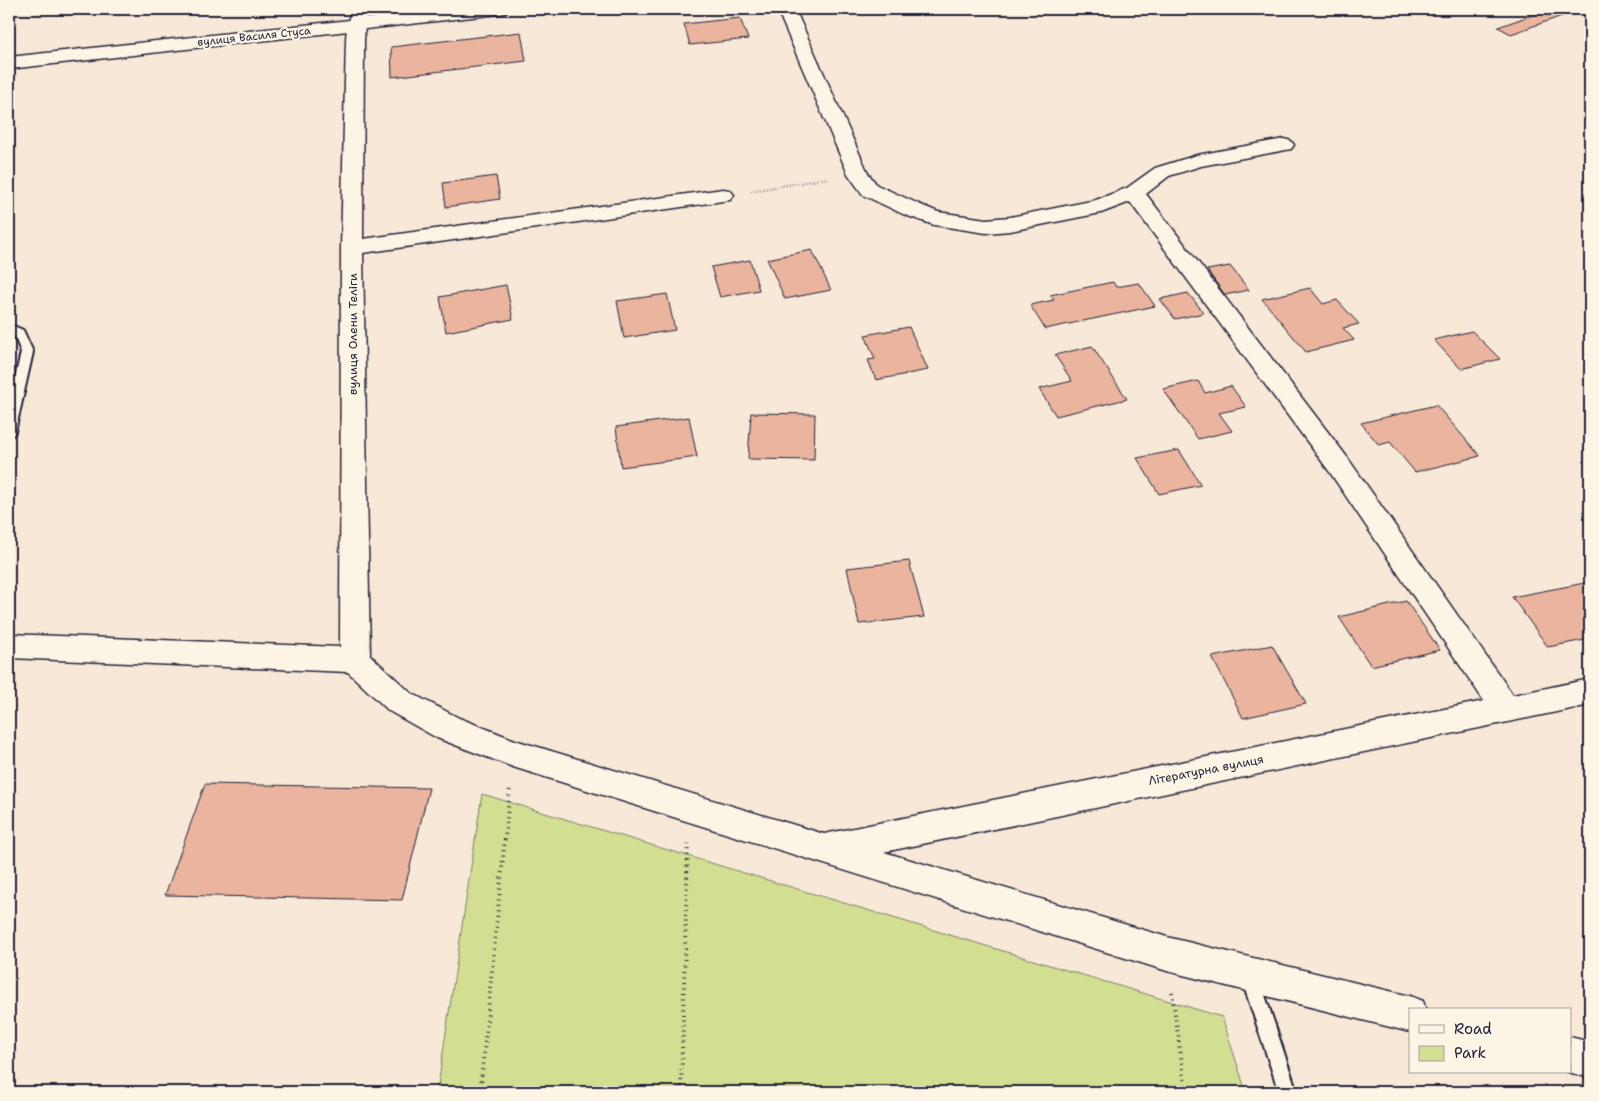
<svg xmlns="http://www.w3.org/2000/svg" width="1599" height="1101" viewBox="0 0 1599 1101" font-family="'Shantell Sans',sans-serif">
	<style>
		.green { fill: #d2df92; stroke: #7a8066 }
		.building { fill: #eab49e; stroke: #22223b }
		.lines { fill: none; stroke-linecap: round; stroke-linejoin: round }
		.service-casing { stroke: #22223b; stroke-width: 4 }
		.minor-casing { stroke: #22223b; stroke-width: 3 }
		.tertiary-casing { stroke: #22223b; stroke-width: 3 }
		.path-far1 { stroke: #22223b; stroke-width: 2.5; stroke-dasharray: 0.5 2.5; stroke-linecap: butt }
		.path { stroke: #22223b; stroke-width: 4; stroke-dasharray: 1 4.5; stroke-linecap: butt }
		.service { fill: #fcf5e5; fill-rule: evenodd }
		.minor { fill: #fcf5e5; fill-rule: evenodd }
		.tertiary { fill: #fcf5e5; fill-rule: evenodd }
		.labels { text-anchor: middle; stroke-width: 4.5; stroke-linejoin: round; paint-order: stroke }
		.far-street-label { font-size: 11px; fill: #22223b; stroke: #fcf5e5 }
		.street-label { font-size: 12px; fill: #22223b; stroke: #fcf5e5 }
	</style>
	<rect width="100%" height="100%" fill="#f8e8d7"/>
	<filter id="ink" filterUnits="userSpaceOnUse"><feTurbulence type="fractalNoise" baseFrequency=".02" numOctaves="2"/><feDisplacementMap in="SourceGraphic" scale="10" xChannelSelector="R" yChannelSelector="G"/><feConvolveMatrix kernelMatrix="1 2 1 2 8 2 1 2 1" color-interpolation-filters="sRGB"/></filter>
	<g filter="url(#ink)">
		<!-- green -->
		<polygon class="green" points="482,794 1222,1017 1246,1092 437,1092"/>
		<!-- building -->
		<g class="building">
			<polygon points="1549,9 1582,9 1511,34 1498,27"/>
			<polygon points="740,18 748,39 690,45 684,24"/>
			<polygon points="521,32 526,61 392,77 391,47"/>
			<polygon points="496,176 500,199 446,207 443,183"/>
			<polygon points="812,250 831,290 785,299 767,259"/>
			<polygon points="750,260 759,290 720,297 711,267"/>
			<polygon points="1230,266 1249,290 1225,295 1207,270"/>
			<polygon points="1113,282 1116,287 1139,283 1155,306 1045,329 1030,305 1054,300 1050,295"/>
			<polygon points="506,285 513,319 446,332 440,297"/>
			<polygon points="1310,288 1323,304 1337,300 1359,324 1343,328 1354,340 1306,352 1262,299"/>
			<polygon points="1188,293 1204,313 1175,319 1160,299"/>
			<polygon points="667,294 675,330 624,338 617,301"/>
			<polygon points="909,327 928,370 876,380 868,360 875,359 865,335"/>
			<polygon points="1472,331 1500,359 1461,369 1434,340"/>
			<polygon points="1092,346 1127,399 1056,416 1039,389 1072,381 1055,355"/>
			<polygon points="1198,381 1205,393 1231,386 1246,407 1219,413 1232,431 1198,439 1163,389"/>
			<polygon points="1436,405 1480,456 1415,472 1390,442 1379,445 1361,423"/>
			<polygon points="751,413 815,414 814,460 748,459"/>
			<polygon points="689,417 697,457 621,467 616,427"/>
			<polygon points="1179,450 1201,485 1159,494 1137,458"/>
			<polygon points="909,561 924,617 859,624 847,568"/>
			<polygon points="1590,582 1590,639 1548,647 1512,597"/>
			<polygon points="1406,601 1440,650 1371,666 1339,617"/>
			<polygon points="1272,645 1306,704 1243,718 1212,657"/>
			<polygon points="205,784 429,788 402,900 165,895"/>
		</g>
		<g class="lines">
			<defs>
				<g id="service">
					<polygon points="9,324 23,330 33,352 15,432 13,435 9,437 9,405 21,352 14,335 9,333"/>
					<polygon points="1250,968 1256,971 1259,977 1297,1092 1279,1092 1241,977 1244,971"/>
				</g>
				<g id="minor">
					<polygon points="352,9 370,9 365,24 364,40 363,239 723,189 730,190 734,195 730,200 723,201 363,253 370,655 411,693 459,718 515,740 824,834 1484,701 1329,471 1130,202 1101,213 1010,231 986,233 934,225 905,215 863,195 848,174 777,9 795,9 868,173 877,185 921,205 938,212 986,219 1010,217 1096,200 1127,188 1155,168 1197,155 1284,139 1291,141 1294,145 1291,149 1201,166 1169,176 1146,194 1347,457 1513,695 1590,679 1590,705 884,852 1167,937 1410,996 1423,1001 1426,1010 1410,1010 1410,1032 1167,971 513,767 437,738 389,711 348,672 9,658 9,634 340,647 341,248 346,40 347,24"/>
					<polygon points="1570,1037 1590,1042 1590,1078 1568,1072 1570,1072"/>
				</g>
				<polygon id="tertiary" points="452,9 508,9 505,13 499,14 9,69 9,57"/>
			</defs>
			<!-- service casing -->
			<use href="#service" class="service-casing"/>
			<!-- minor casing -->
			<use href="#minor" class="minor-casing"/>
			<!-- tertiary casing -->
			<use href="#tertiary" class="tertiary-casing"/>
			<!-- path-far1 -->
			<polyline class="path-far1" points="751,191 828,178"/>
			<!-- path -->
			<g class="path">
				<polyline points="1172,992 1186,1092"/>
				<polyline points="480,1092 510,787"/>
				<polyline points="681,1092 688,841"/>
			</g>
			<!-- service -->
			<use href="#service" class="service"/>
			<!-- minor -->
			<use href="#minor" class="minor"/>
			<!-- tertiary -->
			<use href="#tertiary" class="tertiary"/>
		</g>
	</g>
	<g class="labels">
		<!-- far-street labels -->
		<g class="far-street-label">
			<text transform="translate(254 36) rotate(-6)" y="4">вулиця Василя Стуса</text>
		</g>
		<!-- street labels -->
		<g class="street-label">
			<text transform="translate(353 334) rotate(-90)" y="4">вулиця Олени Теліги</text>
			<text transform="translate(1206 770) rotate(-11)" y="4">Літературна вулиця</text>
		</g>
	</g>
	<!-- margin -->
	<rect width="1599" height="1101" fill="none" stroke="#fcf5e5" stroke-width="30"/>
	<rect x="15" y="15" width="1569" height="1071" fill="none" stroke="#22223b" stroke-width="2" filter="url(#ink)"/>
	<!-- legend -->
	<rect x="1409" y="1008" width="162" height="65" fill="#fcf5e5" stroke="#a5a1a1"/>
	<rect x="1419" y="1025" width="25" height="8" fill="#fcf5e5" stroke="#a5a1a1"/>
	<text x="1454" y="1034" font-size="15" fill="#22223b">Road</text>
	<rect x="1419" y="1046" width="25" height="15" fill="#d2df92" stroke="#a5a1a1"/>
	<text x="1454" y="1058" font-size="15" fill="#22223b">Park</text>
</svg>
